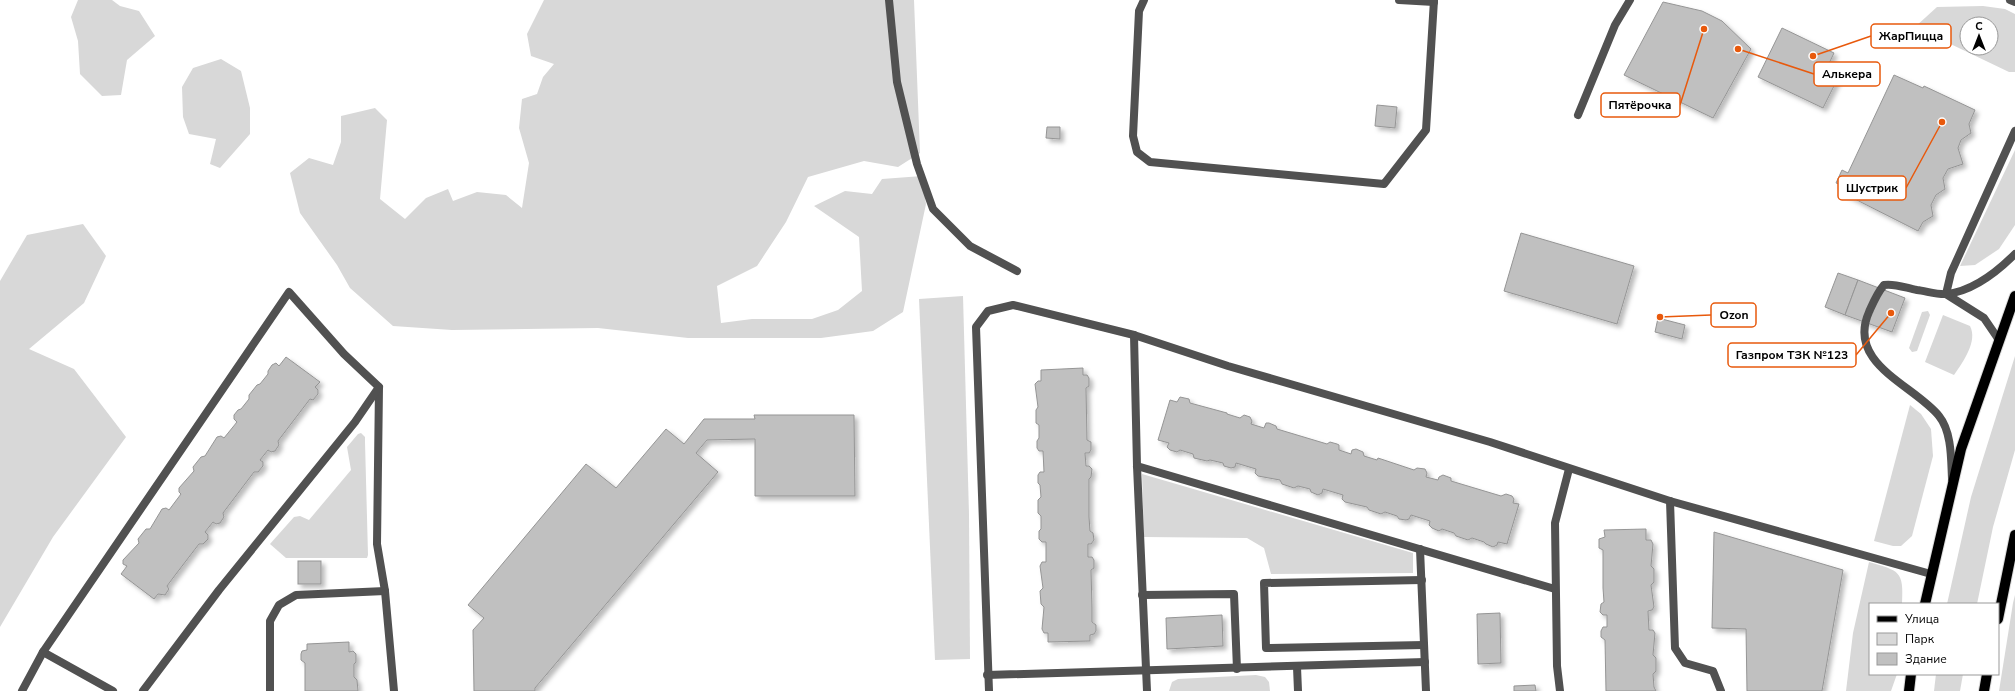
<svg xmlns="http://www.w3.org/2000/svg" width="2015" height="691" viewBox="0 0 2015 691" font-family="'Nunito Sans',sans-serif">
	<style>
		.green { fill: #d8d8d8; fill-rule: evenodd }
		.building { fill: #c0c0c0; stroke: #959595; filter: url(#shadow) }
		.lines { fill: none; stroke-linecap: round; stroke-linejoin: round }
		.primary-casing { stroke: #dbdbdb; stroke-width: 12 }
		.service { stroke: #515151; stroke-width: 8 }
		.primary { stroke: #000; stroke-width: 10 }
		.leader { fill: none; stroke: #e8590c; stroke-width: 1.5 }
		.callout-dot { fill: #e8590c; stroke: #fff; stroke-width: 1.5 }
		.callout { fill: #fff; stroke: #e8590c; stroke-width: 1.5 }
		.callout-label { font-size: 12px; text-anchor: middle; font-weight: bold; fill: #000 }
	</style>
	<defs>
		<filter id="shadow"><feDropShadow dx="3.5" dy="3.5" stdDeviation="2" flood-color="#0004"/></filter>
	</defs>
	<rect width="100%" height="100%" fill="#fff"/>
	<!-- green -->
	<g class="green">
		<polygon points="78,0 112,0 120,6 139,11 155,36 127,60 121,95 102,96 80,74 78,41 71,17"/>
		<polygon points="544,0 914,0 920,153 898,167 864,161 808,177 786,222 757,266 717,286 721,323 752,319 812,319 838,310 862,291 859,237 814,206 845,191 872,194 882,179 922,176 926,204 903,312 873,331 821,338 688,338 598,328 452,330 393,326 350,288 337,265 300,213 290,173 309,158 333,165 341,142 341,116 375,108 387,120 380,199 405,219 426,198 448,189 453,201 477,192 506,195 522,208 529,163 519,128 522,99 537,94 543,77 554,64 531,56 527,34"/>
		<path d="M1983,6L2005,9L2015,14V72H2009L1915,27L1937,7ZM1967,24H1991V48H1967Z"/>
		<polygon points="221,59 241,71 250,108 250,134 220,168 210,164 216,139 189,134 183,117 182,87 193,68"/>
		<polygon points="2015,150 2015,225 1999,249 1975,265 1960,266"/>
		<polygon points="83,224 106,256 84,303 29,349 74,369 126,437 53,537 0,627 0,281 27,235"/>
		<polygon points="963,296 969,514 970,659 935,660 919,299"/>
		<polygon points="1928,311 1930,315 1917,351 1912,352 1909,348 1922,312"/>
		<path d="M1943,315L1970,326C1978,341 1963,362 1954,375L1925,362Z"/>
		<polygon points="2015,356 2015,450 1993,527 1977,604 1947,604 1971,497"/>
		<polygon points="1910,405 1921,414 1931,429 1933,456 1912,536 1901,546 1893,546 1874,541"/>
		<polygon points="361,433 365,437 365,442 368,555 367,558 286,558 270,544 294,517 300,516 309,520 351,470 347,447 358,434"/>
		<polygon points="1142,474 1413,553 1413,573 1271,574 1264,548 1247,538 1144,537"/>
		<path d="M1869,562C1899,571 1904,570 1902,604H1870V674H1897L1891,691H1846L1853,633Z"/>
		<polygon points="2015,595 2015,691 1999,691 2013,603"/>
		<polygon points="1936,674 1963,674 1960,691 1934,691"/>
		<polygon points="1256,675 1265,677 1269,682 1270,691 1169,691 1172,682 1178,679"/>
	</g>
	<!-- building -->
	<g class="building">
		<polygon points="1663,2 1702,11 1722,21 1751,49 1713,118 1624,75"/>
		<polygon points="1782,28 1834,53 1825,72 1838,78 1823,108 1758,77"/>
		<polygon points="1894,75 1923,88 1924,86 1975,110 1969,124 1971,133 1961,140 1958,148 1963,164 1948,169 1943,178 1945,189 1936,195 1931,205 1933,216 1923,222 1918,231 1839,191 1842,185 1836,183 1842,170 1848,173"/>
		<polygon points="1377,105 1397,107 1395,128 1375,126"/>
		<polygon points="1047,127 1060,127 1060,139 1046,138"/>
		<polygon points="1521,233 1634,266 1617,324 1504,291"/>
		<polygon points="1838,273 1858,280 1845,315 1825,307"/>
		<polygon points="1858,280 1905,298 1892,332 1845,315"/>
		<polygon points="1658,318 1685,325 1682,339 1655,332"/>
		<polygon points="286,357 320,382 315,387 318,390 318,394 313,400 310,399 278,441 279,445 275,451 271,452 268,450 260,460 263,462 263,466 258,472 254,472 223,513 224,517 220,523 216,524 213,522 205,532 208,535 208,539 203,544 199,544 176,574 167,586 169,589 165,595 158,594 154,599 121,574 127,566 123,564 123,560 139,543 138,539 146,529 150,529 162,509 166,508 169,510 181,494 179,492 179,488 194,471 193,467 201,457 205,456 217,437 221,436 224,438 237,422 234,419 234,415 238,410 241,409 249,399 249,395 257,385 260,384 268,374 268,371 272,365 276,363 279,366"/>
		<polygon points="1083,368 1083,375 1087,375 1089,378 1089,386 1086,388 1087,440 1091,442 1091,450 1089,453 1085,453 1086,466 1089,466 1092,469 1091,477 1089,479 1089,517 1090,531 1093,533 1094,540 1091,544 1088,544 1088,557 1092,557 1094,560 1094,568 1091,570 1092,608 1092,622 1096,625 1096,631 1094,634 1090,635 1090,641 1048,642 1048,633 1044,633 1042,629 1044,607 1041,604 1040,591 1043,588 1040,566 1042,562 1046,562 1046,542 1042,542 1039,539 1039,531 1041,529 1041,516 1038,513 1038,500 1041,497 1040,485 1038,483 1038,475 1040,472 1044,472 1043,451 1039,451 1037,448 1037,441 1039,438 1039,425 1036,423 1036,410 1038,407 1035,384 1038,381 1041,381 1041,370"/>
		<polygon points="1180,397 1189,399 1190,403 1227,413 1227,414 1240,418 1244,415 1250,417 1252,421 1251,424 1264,428 1266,423 1269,423 1276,426 1277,429 1327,444 1330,442 1337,444 1339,445 1339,450 1351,454 1352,450 1356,449 1363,452 1364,456 1377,460 1378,458 1414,470 1417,468 1425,469 1427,473 1426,477 1438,480 1439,477 1443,475 1451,478 1451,481 1501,496 1506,494 1512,496 1514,499 1513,503 1519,504 1507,544 1498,542 1497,545 1493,547 1486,544 1484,542 1472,538 1468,540 1456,536 1454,533 1442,529 1439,531 1432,528 1429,525 1430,521 1411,515 1409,519 1406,520 1399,519 1397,516 1385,512 1381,514 1369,510 1367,507 1345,502 1342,499 1343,495 1323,489 1322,493 1318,495 1311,492 1310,489 1298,486 1294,488 1282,484 1280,480 1258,476 1255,473 1256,469 1236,463 1235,467 1231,468 1224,466 1223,463 1210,460 1207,461 1194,458 1193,454 1180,450 1177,452 1170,450 1167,447 1169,443 1158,440 1170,400 1177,402"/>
		<polygon points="754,415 854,415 855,496 755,496 755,439 707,440 696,453 718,472 535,688 535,691 474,691 473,630 484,618 468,605 586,464 616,488 666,429 684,444 704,419 755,419"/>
		<polygon points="1646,529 1646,540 1651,540 1653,544 1651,566 1654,569 1654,582 1651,585 1654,607 1652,610 1648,611 1649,630 1653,630 1655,633 1653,655 1656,658 1656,671 1653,674 1654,687 1656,691 1606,691 1605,640 1601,637 1601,631 1603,627 1607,627 1607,615 1603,615 1600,612 1601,604 1604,602 1603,588 1603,550 1599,548 1599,539 1605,537 1604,530"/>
		<polygon points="1714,532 1843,570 1822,691 1747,691 1746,629 1712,628"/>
		<rect x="298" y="561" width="23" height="23"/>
		<polygon points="1500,613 1501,663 1478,664 1477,614"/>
		<polygon points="1222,615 1223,646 1167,649 1166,618"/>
		<polygon points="349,642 349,652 353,651 356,654 356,662 354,664 354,677 357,680 358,691 305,691 305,663 301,660 301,654 302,651 307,650 307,644"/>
		<polygon points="1535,685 1536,691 1514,691 1514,686"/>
	</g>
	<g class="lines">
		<defs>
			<g id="primary">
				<polyline points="1925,604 1961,449 2015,296"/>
				<polyline points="1998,619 2015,535"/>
				<polyline points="1909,691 1911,674"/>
				<polyline points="1984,691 1987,674"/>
			</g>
		</defs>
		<!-- primary casing -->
		<use href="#primary" class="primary-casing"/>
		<!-- service -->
		<g class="service">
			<polyline points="889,0 897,82 917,164 933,209 970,246 1017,271"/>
			<polyline points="1144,0 1139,11 1133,136 1137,152 1150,162 1384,184 1426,130 1434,0"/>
			<polyline points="1399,0 1434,2"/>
			<polyline points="2010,0 2015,2"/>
			<polyline points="1578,115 1615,25 1630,0"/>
			<polyline points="1134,335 1137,466 1147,691"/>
			<polyline points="1999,340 1984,318 1946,294 1951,273 2015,131"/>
			<polyline points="1137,466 1555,589"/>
			<path d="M1952,479C1951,460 1952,432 1939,416C1914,385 1846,364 1869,312C1873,303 1877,293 1884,285C1894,283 1906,288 1917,290C1926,291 1938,295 1947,294C1973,291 1997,272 2015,254"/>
			<polyline points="1670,501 1675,648 1685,663 1713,671 1721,691"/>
			<polyline points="1420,549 1426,691"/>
			<polyline points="1422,580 1264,583 1266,648 1424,645"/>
			<polyline points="1142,595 1234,594 1237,669"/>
			<polyline points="43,652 113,691"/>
			<polyline points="1297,667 1298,691"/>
			<polyline points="987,675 1425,662"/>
			<polyline points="22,691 43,652 289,292 344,354 379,387 377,544 385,591 394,691"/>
			<polyline points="143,691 219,590 355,422 379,387"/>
			<polyline points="270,691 270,621 279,605 296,595 385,591"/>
			<polyline points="989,691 976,327 988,311 1013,305 1134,335 1228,366 1490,442 1670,501 1931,574"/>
			<polyline points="1560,691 1557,666 1555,523 1569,469"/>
		</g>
		<!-- primary -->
		<use href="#primary" class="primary"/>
	</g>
	<!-- callouts -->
	<path class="leader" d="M1813 56L1871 36M1738 49L1814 74M1704 29L1680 105M1942 122L1906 188M1660 317L1711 315M1891 313L1856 355"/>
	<g class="callout-dot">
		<circle cx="1813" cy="56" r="4"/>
		<circle cx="1738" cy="49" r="4"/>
		<circle cx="1704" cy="29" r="4"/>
		<circle cx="1942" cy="122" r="4"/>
		<circle cx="1660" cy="317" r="4"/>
		<circle cx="1891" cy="313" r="4"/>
	</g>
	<g class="callout">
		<rect x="1871" y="24" width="80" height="24" rx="4"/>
		<rect x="1814" y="62" width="66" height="24" rx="4"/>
		<rect x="1601" y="93" width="79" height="24" rx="4"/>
		<rect x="1838" y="176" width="68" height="24" rx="4"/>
		<rect x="1711" y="303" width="45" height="24" rx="4"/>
		<rect x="1728" y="343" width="128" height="24" rx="4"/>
	</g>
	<g class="callout-label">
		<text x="1911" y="40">ЖарПицца</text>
		<text x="1847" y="78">Алькера</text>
		<text x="1640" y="109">Пятёрочка</text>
		<text x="1872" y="192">Шустрик</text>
		<text x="1734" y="319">Ozon</text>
		<text x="1792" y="359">Газпром ТЗК №123</text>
	</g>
	<!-- legend -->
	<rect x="1869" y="603" width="130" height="72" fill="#ffffff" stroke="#999999"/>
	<rect x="1877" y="616" width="20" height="6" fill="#000000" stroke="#999999"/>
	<text x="1905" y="623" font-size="12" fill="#000000">Улица</text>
	<rect x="1877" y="633" width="20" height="12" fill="#d8d8d8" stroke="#999999"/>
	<text x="1905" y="643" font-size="12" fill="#000000">Парк</text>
	<rect x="1877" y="653" width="20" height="12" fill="#c0c0c0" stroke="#999999"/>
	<text x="1905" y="663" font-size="12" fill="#000000">Здание</text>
	<!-- north arrow -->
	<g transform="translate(1979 36)"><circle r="19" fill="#ffffff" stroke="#999999"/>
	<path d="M0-3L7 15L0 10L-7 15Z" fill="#000000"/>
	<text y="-6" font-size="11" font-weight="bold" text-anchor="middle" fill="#000000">С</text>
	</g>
</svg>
